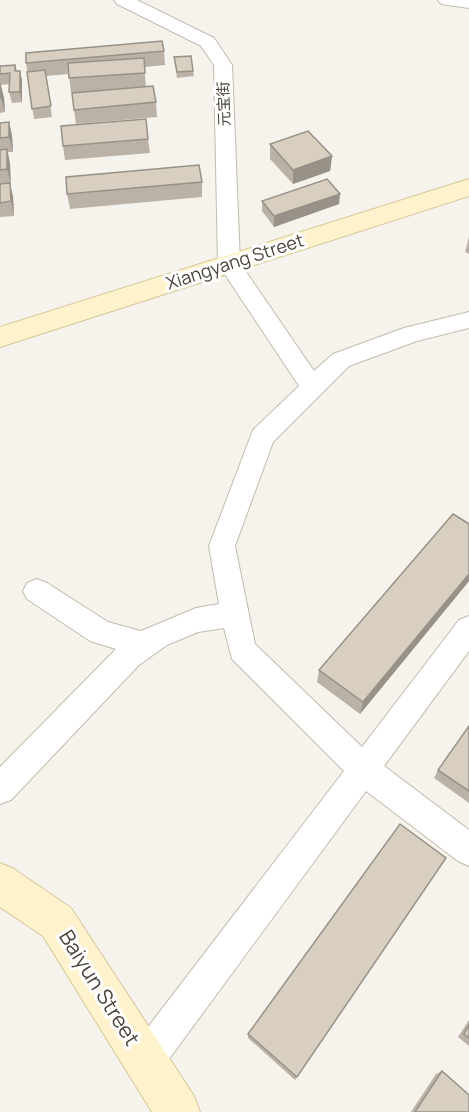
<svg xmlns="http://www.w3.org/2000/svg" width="469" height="1112" viewBox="0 0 469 1112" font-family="Manrope,'Noto Sans SC',sans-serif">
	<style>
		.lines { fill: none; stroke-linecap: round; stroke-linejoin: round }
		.street-casing { stroke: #c2bbae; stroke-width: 2 }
		.secondary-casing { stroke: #d6c79b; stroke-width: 2 }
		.street { fill: #fff; fill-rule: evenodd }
		.secondary { fill: #fff3cd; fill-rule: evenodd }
		.wall { fill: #bab2a6 }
		.shaded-wall { fill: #979187 }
		.building { fill: #d8cfc1; stroke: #979187; stroke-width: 1.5 }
		.labels { text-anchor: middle; stroke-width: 6; stroke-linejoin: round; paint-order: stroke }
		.far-street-label { font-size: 15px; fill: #4b4439; stroke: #fff }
		.street-label { font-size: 18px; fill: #4b4439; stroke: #fff }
		.near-street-label { font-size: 21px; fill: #4b4439; stroke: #fff }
	</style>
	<rect width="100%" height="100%" fill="#f6f3ec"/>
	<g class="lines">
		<defs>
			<g id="street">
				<polygon points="114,0 137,0 214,38 232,65 240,263 314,371 333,354 404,328 469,312 469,328 417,341 349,366 273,442 235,546 255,644 362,747 459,620 469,616 469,651 384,766 469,830 469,866 458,861 366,791 158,1074 145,1079 132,1074 127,1061 132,1048 344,771 232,659 224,628 198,632 167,645 139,665 11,800 0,804 0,767 116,649 90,641 27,599 23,591 27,583 37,579 47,583 108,622 141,631 196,608 219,604 209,546 253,430 299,386 218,264 214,65 201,46 117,4"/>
				<polygon points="438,0 469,0 469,8 441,4"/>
			</g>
			<g id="secondary">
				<polygon points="469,179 469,196 0,347 0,327"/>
				<polygon points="0,863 14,869 71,908 194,1096 200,1112 152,1112 43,936 0,907"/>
			</g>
		</defs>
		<!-- street casing -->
		<use href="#street" class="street-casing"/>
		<!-- secondary casing -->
		<use href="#secondary" class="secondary-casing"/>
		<!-- street -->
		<use href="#street" class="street"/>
		<!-- secondary -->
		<use href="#secondary" class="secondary"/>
	</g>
	<!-- wall -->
	<g class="wall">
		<polygon points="164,51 165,65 144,67 146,87 156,102 157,117 76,124 74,110 101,91 71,93 69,74 46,76 52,117 34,119 26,63"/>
		<polygon points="174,57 193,71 194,76 177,78"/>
		<polygon points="15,65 17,71 20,71 22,81 22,102 12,103 9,92 10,84 1,85 4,98 5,112 0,113 0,66"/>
		<polygon points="9,122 12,136 13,152 8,152 10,164 10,184 13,197 14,216 0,217 0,123"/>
		<polygon points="148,139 150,153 65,160 63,146"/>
		<polygon points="270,144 332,156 330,171 293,184 270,159"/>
		<polygon points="202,182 202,197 70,209 67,194"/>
		<polygon points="262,201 339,204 274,227 262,211"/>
		<polygon points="469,237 469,254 465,252"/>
		<polygon points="469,524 469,581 360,714 317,682 319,670"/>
		<polygon points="469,726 469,803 434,778 438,770"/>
		<polygon points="446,858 295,1080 248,1038 248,1034"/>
		<polygon points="469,1020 469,1046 458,1037"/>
		<polygon points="442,1071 469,1112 411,1112 436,1074"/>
	</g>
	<!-- shaded-wall -->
	<g class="shaded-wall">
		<polygon points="20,71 22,81 22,102 20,92"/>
		<polygon points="0,83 4,98 5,112 1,98"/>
		<polygon points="9,122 12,136 13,152 9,137"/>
		<polygon points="7,149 10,164 11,184 7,169"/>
		<polygon points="332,156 330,171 293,184 293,170"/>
		<polygon points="10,183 13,197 14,216 11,201"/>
		<polygon points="340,194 339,204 274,227 274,216"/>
		<polygon points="469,574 469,581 360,714 363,702"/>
	</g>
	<!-- building -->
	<g class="building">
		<polygon points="162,41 164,51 26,63 26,53"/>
		<polygon points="191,56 193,71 177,72 174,57"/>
		<polygon points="144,58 145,73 69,78 68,63"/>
		<polygon points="15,65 15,71 20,71 20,92 9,92 10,73 0,74 0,66"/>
		<polygon points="45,70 51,106 32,109 27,72"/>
		<polygon points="0,83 1,98 0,98"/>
		<polygon points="153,86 156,102 74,110 72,93"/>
		<polygon points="146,119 148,139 63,146 61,126"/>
		<polygon points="9,122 9,137 0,138 0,123"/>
		<polygon points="308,131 332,156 293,170 270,144"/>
		<polygon points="7,149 7,169 0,170 0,150"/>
		<polygon points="199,165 202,182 67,194 66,177"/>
		<polygon points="327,179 340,194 274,216 262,201"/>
		<polygon points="10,183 11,201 0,203 0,184"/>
		<polygon points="453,514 469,524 469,574 363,702 319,670"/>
		<polygon points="469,726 469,791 438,770"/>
		<polygon points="400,824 446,858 297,1077 248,1034"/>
		<polygon points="469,1025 469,1038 464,1034"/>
		<polygon points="442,1071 469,1095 469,1112 415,1112"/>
	</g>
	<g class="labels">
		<!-- far-street labels -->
		<g class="far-street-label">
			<text transform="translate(224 104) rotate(-92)" y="5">元宝街</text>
		</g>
		<!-- street labels -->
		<g class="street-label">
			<text transform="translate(235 262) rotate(-18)" y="6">Xiangyang Street</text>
		</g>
		<!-- near-street labels -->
		<g class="near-street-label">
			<text transform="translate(99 988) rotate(58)" y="7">Baiyun Street</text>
		</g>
	</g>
</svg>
